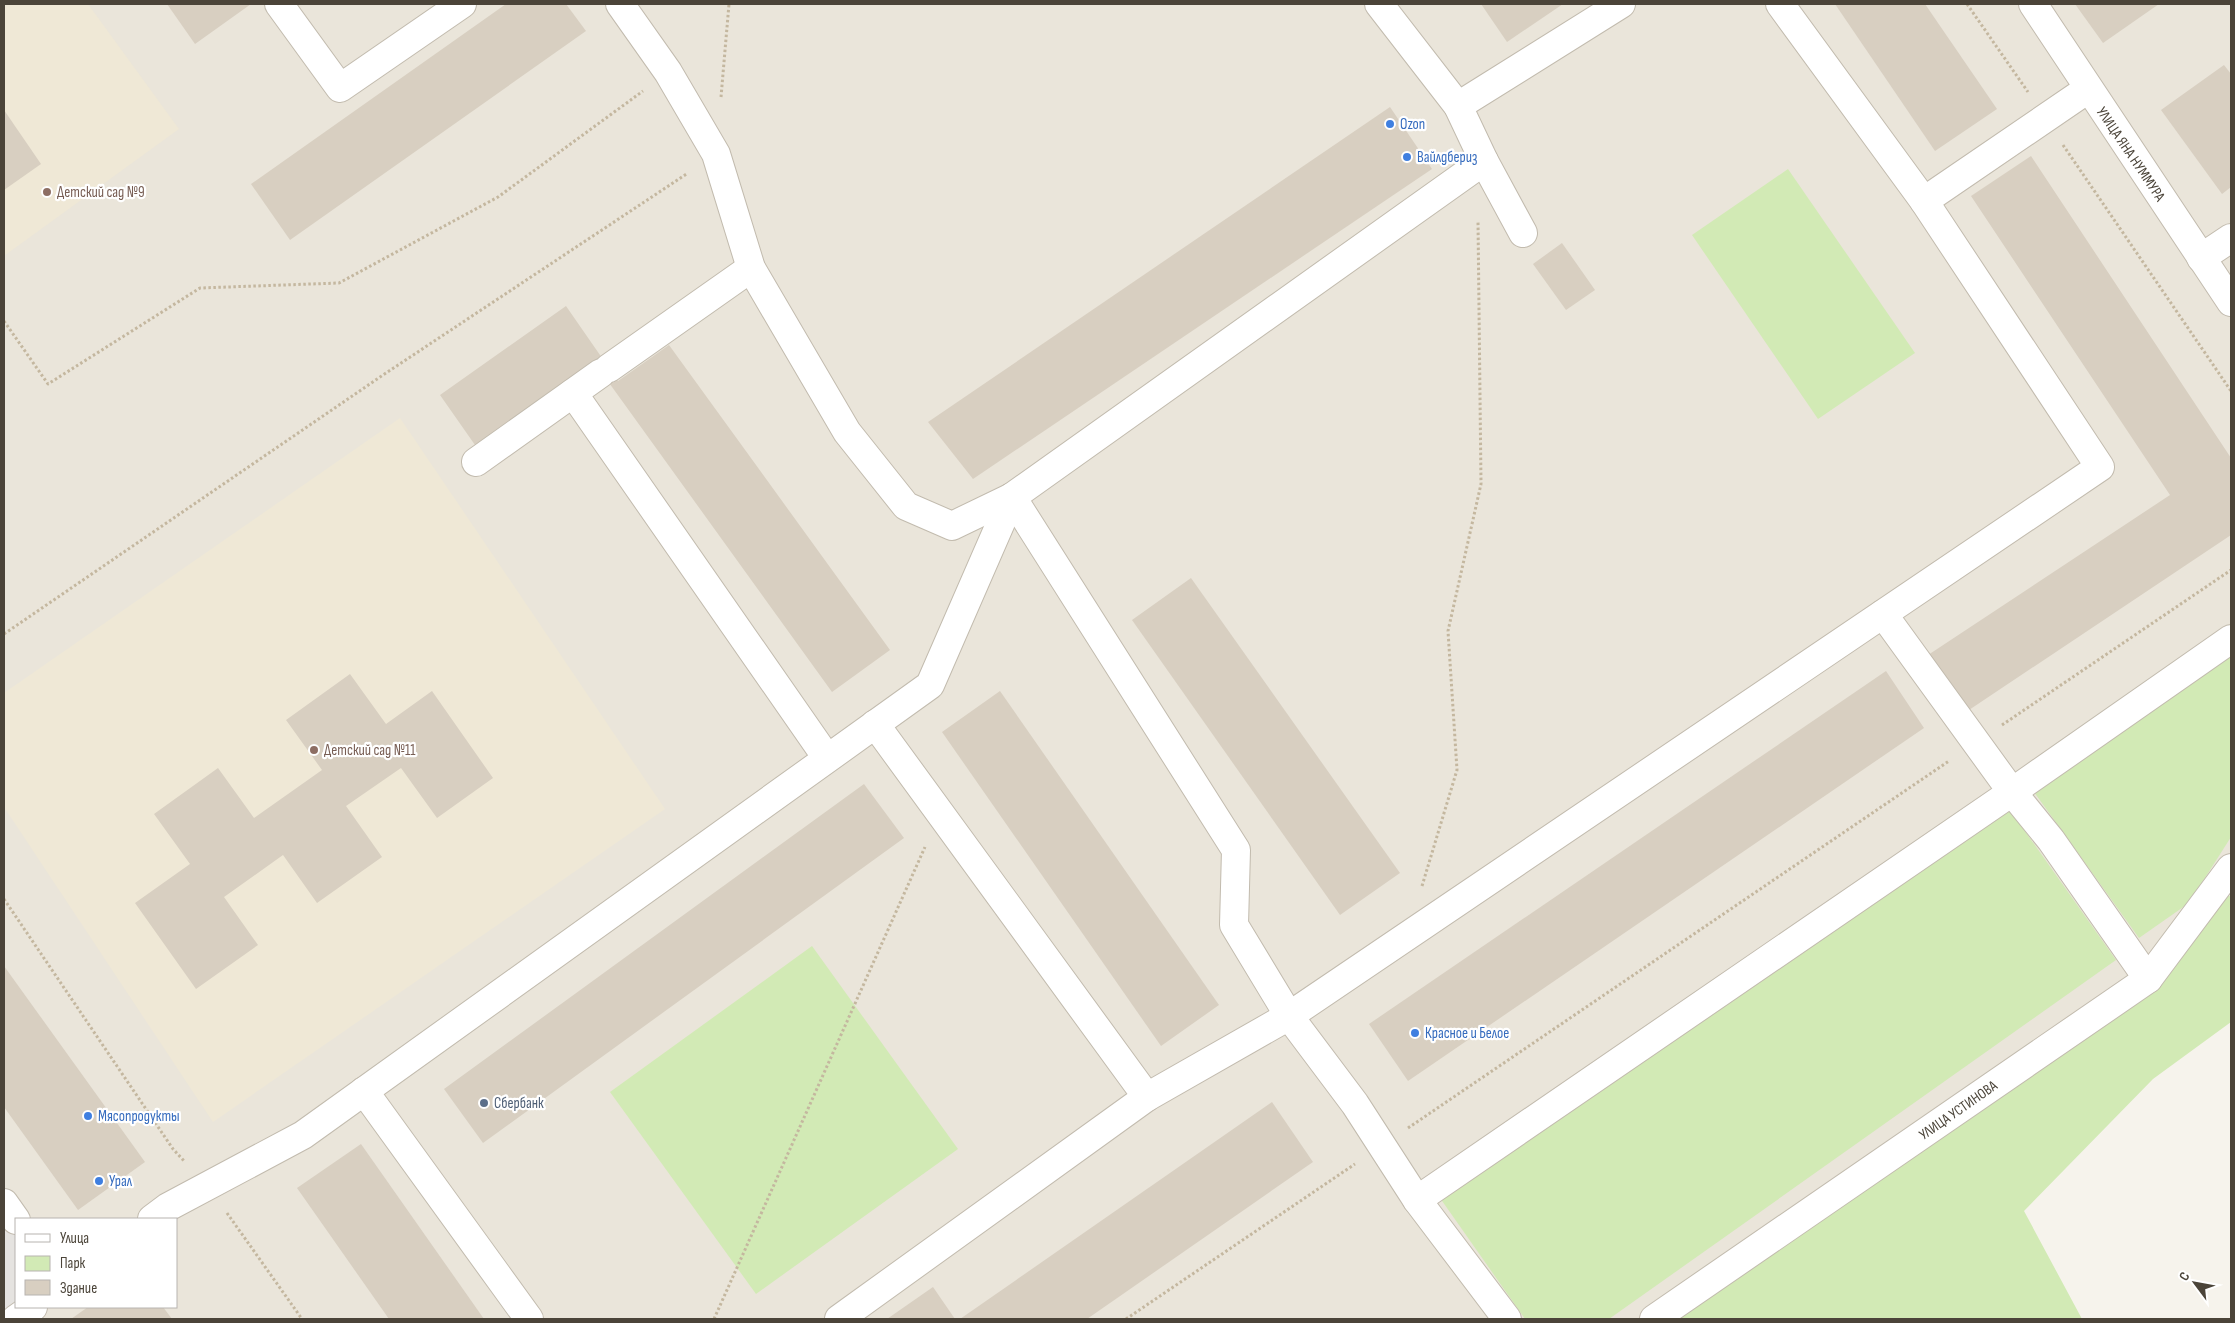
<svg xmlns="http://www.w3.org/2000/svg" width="2235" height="1323" viewBox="0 0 2235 1323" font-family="'Sofia Sans Condensed',sans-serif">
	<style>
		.residential { fill: #eae5da; fill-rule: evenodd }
		.education { fill: #efe8d6 }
		.green { fill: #d2eab5 }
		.parking { fill: #e5e3e0 }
		.building { fill: #d8cfc1 }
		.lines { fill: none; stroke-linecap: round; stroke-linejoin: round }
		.minor-casing { stroke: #c2bbae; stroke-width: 30 }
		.path { stroke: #c4b79f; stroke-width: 3; stroke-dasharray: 2.5 2.5; stroke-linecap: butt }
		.minor { stroke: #fff; stroke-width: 28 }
		.shop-dot { fill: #3f7fe0; stroke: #fff; stroke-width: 2 }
		.education-dot { fill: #8d6e63; stroke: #fff; stroke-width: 2 }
		.service-dot { fill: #5c6f8a; stroke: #fff; stroke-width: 2 }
		.labels { text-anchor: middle; stroke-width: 4.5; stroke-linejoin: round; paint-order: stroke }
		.shop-label { font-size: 15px; fill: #366cbe; stroke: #fff; text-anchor: start }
		.street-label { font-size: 15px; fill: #4b4439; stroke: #fff }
		.education-label { font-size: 15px; fill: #785e54; stroke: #fff; text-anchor: start }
		.service-label { font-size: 15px; fill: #4e5e75; stroke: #fff; text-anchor: start }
	</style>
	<rect width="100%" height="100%" fill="#f6f3ec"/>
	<!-- residential -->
	<path class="residential" d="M4,4H2231V868L2148,979L1654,1319H4ZM16,1219H176V1307H16Z"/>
	<!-- education -->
	<g class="education">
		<polygon points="4,4 88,4 179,129 4,256"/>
		<polygon points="400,418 665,809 213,1122 4,807 4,693"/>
	</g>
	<!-- green -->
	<g class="green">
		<polygon points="1788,169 1915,353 1818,419 1692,235"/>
		<polygon points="2231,650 2231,837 2189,903 2139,938 2034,792"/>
		<polygon points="2003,800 2116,960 1609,1319 1525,1319 1440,1198"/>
		<polygon points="2221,884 2231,898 2231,1022 2153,1079 2024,1211 2082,1319 1654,1319 2148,979"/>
		<polygon points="812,946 958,1149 756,1294 610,1092"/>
	</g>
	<!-- parking -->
	<polygon class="parking" points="4,1203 16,1220 16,1307 4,1319"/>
	<!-- building -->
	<g class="building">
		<polygon points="167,4 251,4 195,44"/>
		<polygon points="506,4 566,4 586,31 290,240 251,184"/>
		<polygon points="1481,4 1563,4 1507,42"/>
		<polygon points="1835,4 1925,4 1997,109 1935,151"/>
		<polygon points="2075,4 2159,4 2103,43"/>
		<polygon points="2224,65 2231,74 2231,187 2222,194 2161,110"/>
		<polygon points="1390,107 1432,169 973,479 928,422"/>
		<polygon points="4,110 41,164 4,190"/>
		<polygon points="2031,156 2231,458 2231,535 1963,714 1925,657 2170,495 1971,196"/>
		<polygon points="1562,243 1595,290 1566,310 1533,264"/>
		<polygon points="566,306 618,381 669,345 890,650 832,692 594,362 475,445 440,395"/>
		<polygon points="1191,578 1400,873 1340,915 1132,620"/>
		<polygon points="1886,671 1924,728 1408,1081 1369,1024"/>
		<polygon points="350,674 386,724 432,691 493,778 437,818 401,768 346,806 382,857 317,903 283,855 224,897 258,945 196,989 135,903 190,864 154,814 218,768 254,818 322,770 286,720"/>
		<polygon points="1000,691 1219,1005 1161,1046 942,732"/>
		<polygon points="864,784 904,838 483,1143 444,1089"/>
		<polygon points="4,966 145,1162 78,1210 4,1107"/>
		<polygon points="1272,1102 1313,1162 1087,1319 960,1319"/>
		<polygon points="361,1144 484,1319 389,1319 297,1188"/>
		<polygon points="933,1287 955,1319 887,1319"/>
		<polygon points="88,1307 163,1307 172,1319 71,1319"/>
	</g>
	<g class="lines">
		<defs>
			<g id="minor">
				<polyline points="279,4 340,88 462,4"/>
				<polyline points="620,4 668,72 716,154 751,268 847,432 906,506 952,526 1012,497 1484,161 1458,106 1379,4"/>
				<polyline points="2033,4 2231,302"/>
				<polyline points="1458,106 1621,4"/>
				<polyline points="1484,161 1523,233"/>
				<polyline points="1924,201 2088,89"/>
				<polyline points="2201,258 2231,238"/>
				<polyline points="609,368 751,268"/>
				<polyline points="573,393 827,758"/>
				<polyline points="476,462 601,373"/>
				<polyline points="1012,497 1236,850 1234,925 1289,1016 1355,1104 1417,1200 1507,1319"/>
				<polyline points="1883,614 2012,792 2051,840 2148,979"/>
				<polyline points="364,1091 529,1319"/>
				<polyline points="1147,1097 1289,1016 2100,467 1924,201 1780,4"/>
				<polyline points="1417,1200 2012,792 2231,639"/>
				<polyline points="4,1203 16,1220"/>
				<polyline points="152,1219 168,1207 303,1135 930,685 1012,497"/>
				<polyline points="16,1319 33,1307"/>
				<polyline points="839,1319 1147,1097 875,724"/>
				<polyline points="1654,1319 2148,979 2231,868"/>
			</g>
		</defs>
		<!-- minor casing -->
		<use href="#minor" class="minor-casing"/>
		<!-- path -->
		<g class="path">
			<polyline points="1967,4 2028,92"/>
			<polyline points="721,97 729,4"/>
			<polyline points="2063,145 2231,391"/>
			<polyline points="4,321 48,384 200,288 339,283 498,197 643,91"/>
			<polyline points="4,634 383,375 688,173"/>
			<polyline points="2002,725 2231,570"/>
			<polyline points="1422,886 1457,770 1448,631 1481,484 1478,221"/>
			<polyline points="4,899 173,1149 185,1162"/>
			<polyline points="1408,1128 1949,761"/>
			<polyline points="227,1213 302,1319"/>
			<polyline points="714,1319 925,847"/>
			<polyline points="1126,1319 1355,1164"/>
		</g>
		<!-- minor -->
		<use href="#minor" class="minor"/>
	</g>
	<!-- markers -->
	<g class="shop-dot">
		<circle cx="1390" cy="124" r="5"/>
		<circle cx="1407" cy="157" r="5"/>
		<circle cx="1415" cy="1033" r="5"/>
		<circle cx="88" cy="1116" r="5"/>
		<circle cx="99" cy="1181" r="5"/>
	</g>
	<g class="education-dot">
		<circle cx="47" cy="192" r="5"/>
		<circle cx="314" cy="750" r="5"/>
	</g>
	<circle class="service-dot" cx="484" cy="1103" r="5"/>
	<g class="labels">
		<!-- shop labels -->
		<g class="shop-label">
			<text x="1400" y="129">Ozon</text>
			<text x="1417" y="162">Вайлдбериз</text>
			<text x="1425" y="1038">Красное и Белое</text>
			<text x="98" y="1121">Мясопродукты</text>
			<text x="109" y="1186">Урал</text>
		</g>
		<!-- street labels -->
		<g class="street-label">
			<text transform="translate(2131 154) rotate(56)" y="5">УЛИЦА ЯНА НУММУРА</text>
			<text transform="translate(1958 1110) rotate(-35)" y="5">УЛИЦА УСТИНОВА</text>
		</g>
		<!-- education labels -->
		<g class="education-label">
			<text x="57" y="197">Детский сад №9</text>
			<text x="324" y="755">Детский сад №11</text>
		</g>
		<!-- service labels -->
		<g class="service-label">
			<text x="494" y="1108">Сбербанк</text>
		</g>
	</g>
	<!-- border -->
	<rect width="2235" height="1323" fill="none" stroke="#4b4439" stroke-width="10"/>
	<!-- legend -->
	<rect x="15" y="1218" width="162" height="90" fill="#ffffff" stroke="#b7b4b0"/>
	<rect x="25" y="1234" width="25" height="8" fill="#ffffff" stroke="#b7b4b0"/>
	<text x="60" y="1243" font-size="15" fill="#4b4439">Улица</text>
	<rect x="25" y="1256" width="25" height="15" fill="#d2eab5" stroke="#b7b4b0"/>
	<text x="60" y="1268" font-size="15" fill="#4b4439">Парк</text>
	<rect x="25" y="1280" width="25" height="15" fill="#d8cfc1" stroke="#b7b4b0"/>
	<text x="60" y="1293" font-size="15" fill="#4b4439">Здание</text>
	<!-- north arrow -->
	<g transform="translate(2195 1283) rotate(302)" stroke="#ffffff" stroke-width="4" paint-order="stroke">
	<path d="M0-4L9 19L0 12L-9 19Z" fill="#4b4439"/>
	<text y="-8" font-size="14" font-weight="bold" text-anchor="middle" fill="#4b4439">С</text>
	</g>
</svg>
